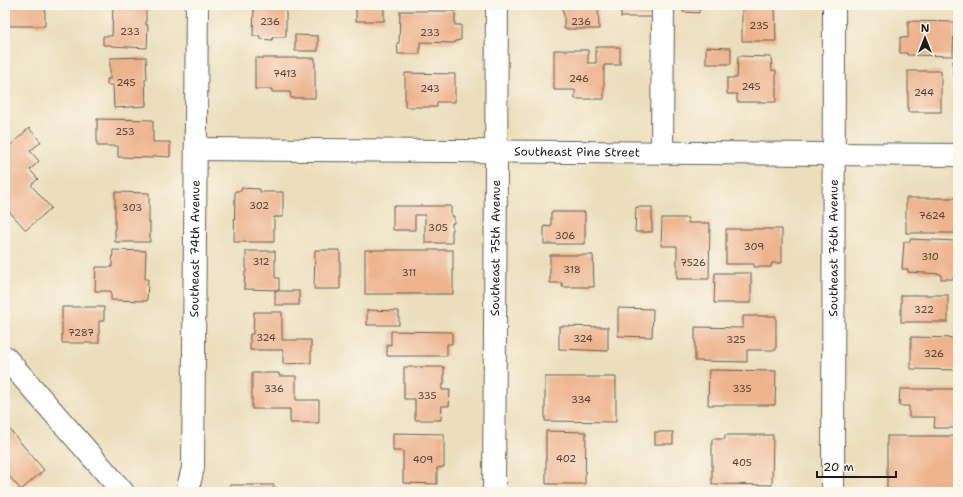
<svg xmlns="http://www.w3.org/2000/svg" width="963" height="497" viewBox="0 0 963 497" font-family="'Shantell Sans',sans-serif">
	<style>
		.building { fill: #edb38d }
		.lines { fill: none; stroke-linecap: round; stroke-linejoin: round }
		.minor-casing { stroke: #646054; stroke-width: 24 }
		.major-casing { stroke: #646054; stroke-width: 24 }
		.minor { stroke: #fff; stroke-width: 22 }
		.major { stroke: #fff; stroke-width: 22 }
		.labels { text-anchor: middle; stroke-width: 3; stroke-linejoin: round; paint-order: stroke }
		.number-label { font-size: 10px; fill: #504238 }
		.street-label { font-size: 12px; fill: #1c1c1c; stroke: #fbf7ec }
	</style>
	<rect width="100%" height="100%" fill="#fbf7ec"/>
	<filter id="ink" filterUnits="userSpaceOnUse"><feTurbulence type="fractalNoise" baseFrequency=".025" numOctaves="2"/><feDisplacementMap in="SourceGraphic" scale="8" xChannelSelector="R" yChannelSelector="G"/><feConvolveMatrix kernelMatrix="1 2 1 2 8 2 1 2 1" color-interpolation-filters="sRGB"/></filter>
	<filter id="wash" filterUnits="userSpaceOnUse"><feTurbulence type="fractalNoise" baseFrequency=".012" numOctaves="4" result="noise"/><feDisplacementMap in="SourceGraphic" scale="16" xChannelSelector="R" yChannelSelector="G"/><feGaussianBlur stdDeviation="0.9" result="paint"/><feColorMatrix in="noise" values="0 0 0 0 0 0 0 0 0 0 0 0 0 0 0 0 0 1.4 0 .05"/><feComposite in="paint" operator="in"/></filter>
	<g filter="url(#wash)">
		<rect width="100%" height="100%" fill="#ebdebb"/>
		<g id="blocks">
			<!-- building -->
			<g class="building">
				<polygon points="5,5 45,5 45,26 8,26 9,19 6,19 6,14 5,14"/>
				<polygon points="113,5 146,5 146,25 148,25 147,48 111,46 111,45 103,45 103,36 112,36"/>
				<polygon points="254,5 286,5 286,37 273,37 272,40 260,39 260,36 253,36"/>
				<rect x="356" y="5" width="28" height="16"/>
				<polygon points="563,5 598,5 599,29 564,29 564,14 563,14"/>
				<rect x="621" y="5" width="31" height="12"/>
				<polygon points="683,5 711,5 711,8 699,8 699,13 683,12"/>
				<polygon points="742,5 773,5 773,9 775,8 776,41 742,41"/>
				<polygon points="400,11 455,11 455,25 461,25 461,40 455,41 455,43 420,42 420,54 398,54 397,43 399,43"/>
				<polygon points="908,21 954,22 953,56 907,55 907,53 900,53 900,37 908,38"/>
				<polygon points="295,35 318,36 318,51 295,51"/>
				<polygon points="596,47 620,47 620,65 604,65 604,99 575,99 575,90 554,90 554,50 588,50 588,63 596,63"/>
				<polygon points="706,47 731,48 731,64 706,64"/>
				<polygon points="738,56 771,57 772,71 776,70 776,102 737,102 737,94 727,94 727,78 737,78"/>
				<polygon points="146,57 147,79 145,79 146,106 114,108 113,85 107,85 107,79 110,79 110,58"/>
				<polygon points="255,58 315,58 315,98 291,98 290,92 272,92 272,89 255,89"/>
				<rect x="953" y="61" width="5" height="12"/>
				<rect x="908" y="71" width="33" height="41"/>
				<polygon points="405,73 455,74 455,102 437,102 437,107 405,107"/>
				<polygon points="97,119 153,120 153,142 170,142 170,157 153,156 153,158 118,157 118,146 97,146"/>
				<polygon points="29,128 41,142 30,151 39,161 30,170 38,179 31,185 51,208 26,230 5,207 5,173 9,169 5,165 5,150"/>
				<polygon points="241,188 260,189 260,192 283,192 283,217 274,217 274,242 234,242 235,191 241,191"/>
				<polygon points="115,192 149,193 149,222 150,222 150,242 115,242"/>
				<rect x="906" y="198" width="52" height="35"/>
				<polygon points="393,206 451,206 451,216 454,216 454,223 452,223 452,243 425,243 425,215 415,215 415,230 393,230"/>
				<polygon points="636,207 652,207 652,232 635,232"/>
				<polygon points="551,212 585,212 585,244 544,244 544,226 551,227"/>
				<polygon points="662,218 688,218 688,223 710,223 709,279 677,279 677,246 661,246"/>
				<polygon points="726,229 782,229 782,263 772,263 771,267 754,267 754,264 726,264"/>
				<polygon points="910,239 958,241 958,279 941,279 941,274 908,272 908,269 902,269 904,242 910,242"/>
				<polygon points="113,250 146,251 145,279 148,279 147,301 111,300 111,291 95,291 96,267 112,267"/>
				<polygon points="315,250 340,250 340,289 314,289"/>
				<rect x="365" y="250" width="88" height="44"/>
				<polygon points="246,251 275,251 275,278 279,278 279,290 244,289 245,272 246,272"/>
				<polygon points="550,255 593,255 594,287 562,287 562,283 550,283"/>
				<polygon points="715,273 751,273 751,303 714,303"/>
				<rect x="275" y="291" width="24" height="14"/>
				<rect x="901" y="295" width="47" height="27"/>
				<polygon points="62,307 104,307 104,321 99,321 99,343 62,343"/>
				<polygon points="618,308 653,309 652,337 618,336"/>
				<polygon points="367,310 399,311 399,325 367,325"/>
				<polygon points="254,312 282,312 282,340 311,340 311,363 283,364 283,350 250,350 250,334 253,334"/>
				<polygon points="743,316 776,316 776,350 747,350 747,362 695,361 695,327 743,328"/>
				<polygon points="559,326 608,327 608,351 559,349"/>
				<polygon points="391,331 452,332 452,344 447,344 447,356 387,356 387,344 391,345"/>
				<polygon points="911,337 958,338 958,370 911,369"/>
				<polygon points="404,367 444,367 444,385 442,385 442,390 450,390 449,406 442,406 441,420 415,420 415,399 404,399"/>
				<polygon points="709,370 776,371 775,405 708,405"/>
				<polygon points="252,373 279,373 279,376 296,376 296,400 319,400 319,423 290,423 290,409 252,409"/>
				<polygon points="545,377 616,377 616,422 545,421"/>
				<polygon points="900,389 958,389 958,428 934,428 935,417 909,417 909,406 899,406"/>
				<polygon points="5,424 44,470 21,490 5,471"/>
				<polygon points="546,431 586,432 585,484 546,484"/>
				<rect x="655" y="432" width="18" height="12"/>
				<polygon points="393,433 444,434 444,467 437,468 437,484 403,483 403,451 393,451"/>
				<polygon points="725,435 773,435 772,485 712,484 712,439 725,439"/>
				<rect x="887" y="436" width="71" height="56"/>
				<rect x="230" y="485" width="44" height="7"/>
			</g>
		</g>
	</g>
	<g filter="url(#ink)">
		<use href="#blocks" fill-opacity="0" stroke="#646054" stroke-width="1"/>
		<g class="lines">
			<defs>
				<g id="minor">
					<path id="s1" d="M197,149L958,155"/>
					<polyline points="662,152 663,5"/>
					<path id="s2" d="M187,492L193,468L197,5"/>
					<path id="s3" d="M494,492L497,5"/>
					<path id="s4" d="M833,492L834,5"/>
				</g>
				<polyline id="major" points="5,357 123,492"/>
			</defs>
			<!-- minor casing -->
			<use href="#minor" class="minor-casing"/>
			<!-- major casing -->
			<use href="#major" class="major-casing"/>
			<!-- minor -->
			<use href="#minor" class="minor"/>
			<!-- major -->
			<use href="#major" class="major"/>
		</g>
	</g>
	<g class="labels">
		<!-- number labels -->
		<g class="number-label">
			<text x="270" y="25">236</text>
			<text x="581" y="25">236</text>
			<text x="759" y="29">235</text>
			<text x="130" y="35">233</text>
			<text x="430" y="36">233</text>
			<text x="285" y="77">7413</text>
			<text x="579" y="82">246</text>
			<text x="126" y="86">245</text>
			<text x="751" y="90">245</text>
			<text x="430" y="92">243</text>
			<text x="924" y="96">244</text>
			<text x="125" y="135">253</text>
			<text x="259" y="209">302</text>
			<text x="132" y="211">303</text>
			<text x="932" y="219">7624</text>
			<text x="438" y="231">305</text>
			<text x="565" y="239">306</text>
			<text x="754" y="250">309</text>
			<text x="930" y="260">310</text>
			<text x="261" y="265">312</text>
			<text x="693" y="266">7526</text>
			<text x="572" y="273">318</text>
			<text x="409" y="276">311</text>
			<text x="924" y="313">322</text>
			<text x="81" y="336">7287</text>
			<text x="266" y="341">324</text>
			<text x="583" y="342">324</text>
			<text x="736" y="343">325</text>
			<text x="934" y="357">326</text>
			<text x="274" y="392">336</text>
			<text x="742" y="392">335</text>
			<text x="427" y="399">335</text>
			<text x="581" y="403">334</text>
			<text x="566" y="462">402</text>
			<text x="423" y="463">409</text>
			<text x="742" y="466">405</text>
		</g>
		<!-- street labels -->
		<g class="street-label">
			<text dy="4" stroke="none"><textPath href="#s1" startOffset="380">Southeast Pine Street</textPath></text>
			<text dy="4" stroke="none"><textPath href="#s2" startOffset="244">Southeast 74th Avenue</textPath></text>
			<text dy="4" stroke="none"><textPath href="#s3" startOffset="244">Southeast 75th Avenue</textPath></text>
			<text dy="4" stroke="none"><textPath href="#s4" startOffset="244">Southeast 76th Avenue</textPath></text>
		</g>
	</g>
	<!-- margin -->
	<rect width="963" height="497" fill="none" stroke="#fbf7ec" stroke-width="20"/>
	<!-- north arrow -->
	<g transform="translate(925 38)" stroke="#fbf7ec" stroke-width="3" paint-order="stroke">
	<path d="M0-3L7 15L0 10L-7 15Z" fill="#1c1c1c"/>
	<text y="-6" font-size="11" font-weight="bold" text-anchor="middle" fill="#1c1c1c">N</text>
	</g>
	<!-- scale -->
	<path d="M817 471v6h79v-6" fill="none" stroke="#1c1c1c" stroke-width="2"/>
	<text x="823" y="471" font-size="12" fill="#1c1c1c" stroke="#fbf7ec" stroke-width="3" paint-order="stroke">20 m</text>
</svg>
